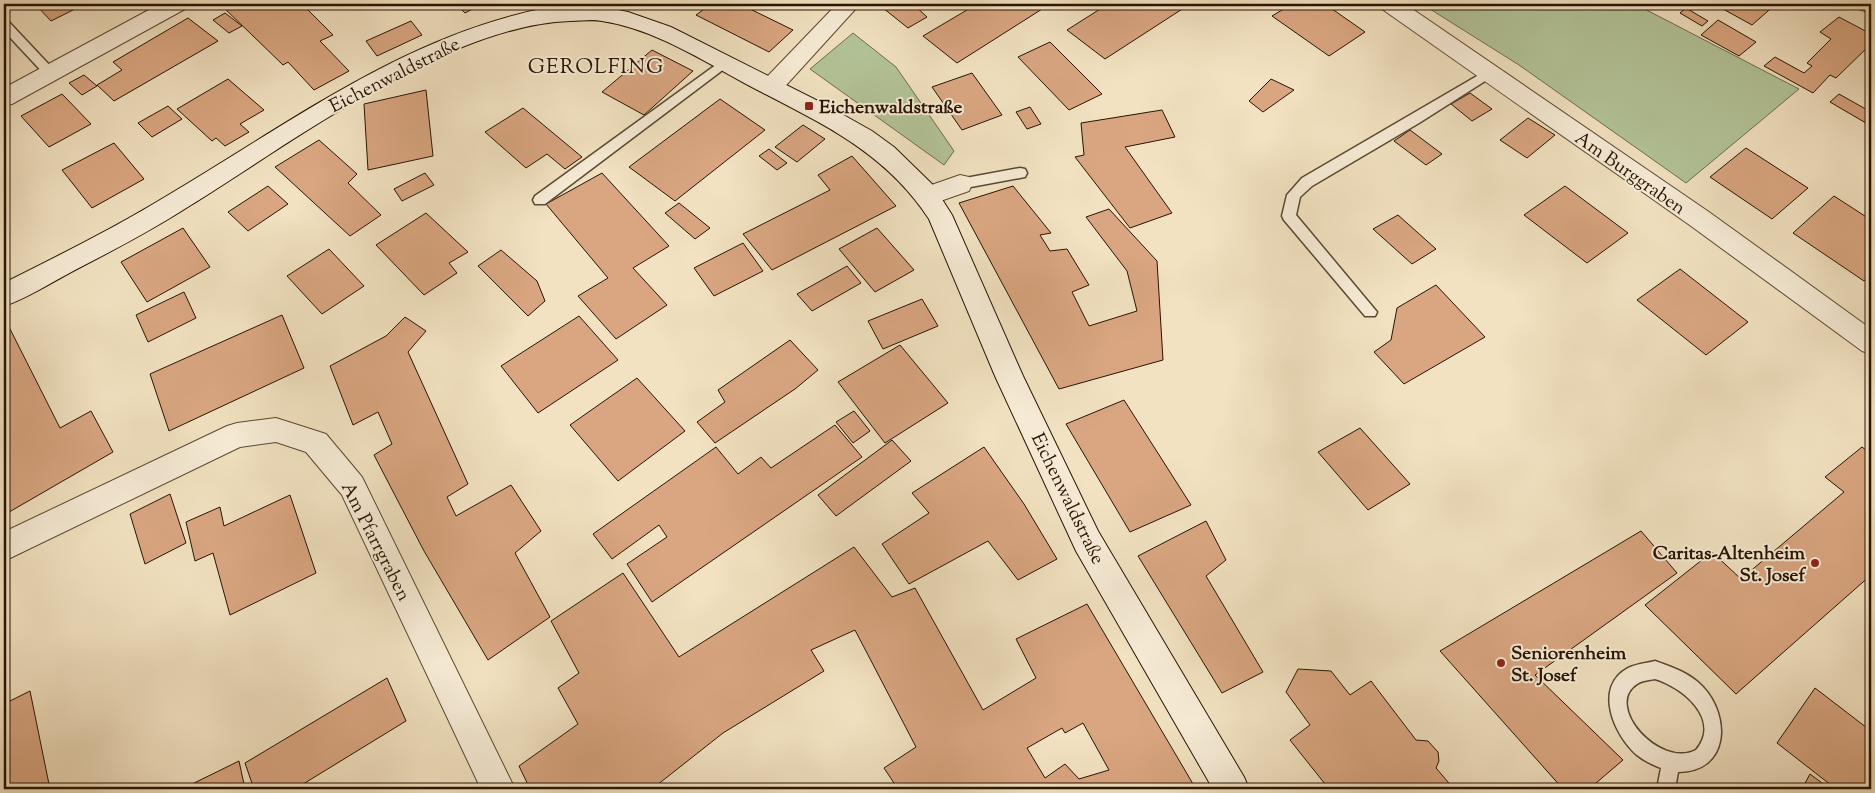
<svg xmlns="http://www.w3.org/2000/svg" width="1875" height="793" viewBox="0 0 1875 793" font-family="'Sorts Mill Goudy',serif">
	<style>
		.green { fill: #b3c498; stroke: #6e6c4e }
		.building { fill: #d9a681; stroke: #281403; fill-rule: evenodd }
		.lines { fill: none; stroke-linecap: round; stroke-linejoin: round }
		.lane-casing { stroke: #5a4832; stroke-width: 3 }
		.street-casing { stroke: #5a4832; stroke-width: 2 }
		.secondary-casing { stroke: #281403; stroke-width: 2 }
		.lane { fill: #f7ecd7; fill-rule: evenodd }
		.street { fill: #f7ecd7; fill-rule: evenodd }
		.secondary { fill: #f7ecd7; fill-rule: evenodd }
		.poi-dot { fill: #8f2418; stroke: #f7ecd7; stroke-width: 2 }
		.labels { text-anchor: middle; stroke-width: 4; stroke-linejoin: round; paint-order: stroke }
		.street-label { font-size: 19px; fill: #281403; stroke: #f7ecd7 }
		.poi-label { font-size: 19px; font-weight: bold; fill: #281403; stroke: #f7ecd7; text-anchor: start }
		.quarter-label { font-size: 21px; letter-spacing: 1px; fill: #281403; stroke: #f7ecd7 }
	</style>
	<rect width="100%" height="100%" fill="#f2e2c1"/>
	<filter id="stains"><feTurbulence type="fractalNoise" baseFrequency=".004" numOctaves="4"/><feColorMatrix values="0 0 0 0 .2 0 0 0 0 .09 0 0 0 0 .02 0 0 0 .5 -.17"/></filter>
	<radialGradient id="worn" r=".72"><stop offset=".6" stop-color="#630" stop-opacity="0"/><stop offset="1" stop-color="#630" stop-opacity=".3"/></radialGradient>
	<!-- green -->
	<g class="green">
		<polygon points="1422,4 1635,4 1799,89 1686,183 1519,65"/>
		<polygon points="853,33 896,67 954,151 944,165 810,69"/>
	</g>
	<!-- building -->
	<g class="building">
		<polygon points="35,4 85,4 51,21"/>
		<polygon points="220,4 302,4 333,35 320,41 349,71 314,90 288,62 283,65"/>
		<polygon points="456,4 482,4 465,13"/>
		<polygon points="711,4 754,4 748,8 793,30 769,52 696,15"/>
		<polygon points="878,4 913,4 927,17 908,28"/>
		<polygon points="977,4 1050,4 957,63 923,36"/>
		<polygon points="1108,4 1190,4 1105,59 1067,30"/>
		<polygon points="1292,4 1325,4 1365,32 1329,56 1272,16"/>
		<polygon points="1714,4 1776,4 1752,25"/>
		<polygon points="1686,8 1708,21 1702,26 1680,13"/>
		<polygon points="225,13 242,26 229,33 213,20"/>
		<polygon points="1839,17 1871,34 1871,44 1836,78 1830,75 1813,93 1764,66 1775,57 1804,73 1812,66 1807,63 1831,39 1820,32"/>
		<polygon points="188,18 218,41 114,101 97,85 122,70 113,62"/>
		<polygon points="1718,20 1756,42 1739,56 1701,35"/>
		<polygon points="411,21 422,35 377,56 366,41"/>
		<polygon points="1050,42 1102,94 1069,110 1018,57"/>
		<polygon points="652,50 693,71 644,115 602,92"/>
		<polygon points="972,73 1002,115 962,130 932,87"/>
		<polygon points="84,75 97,86 82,95 69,83"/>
		<polygon points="228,79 264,110 240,124 249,132 225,146 216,138 212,141 177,109"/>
		<polygon points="1271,79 1294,90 1263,112 1249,101"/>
		<polygon points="426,90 433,156 368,170 364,104"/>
		<polygon points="1470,93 1492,109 1472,121 1451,104"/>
		<polygon points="62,94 91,124 49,147 21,116"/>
		<polygon points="1839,94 1871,112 1871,126 1830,102"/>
		<polygon points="720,99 765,130 675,201 629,167"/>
		<polygon points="168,106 182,119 152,137 138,123"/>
		<polygon points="1030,107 1041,124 1027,129 1016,112"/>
		<polygon points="523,108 582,157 565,169 547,154 526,168 485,132"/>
		<polygon points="1162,110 1175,137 1125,147 1172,213 1130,228 1075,157 1084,155 1081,123"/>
		<polygon points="1528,118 1555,135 1527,158 1500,140"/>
		<polygon points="803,125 825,139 797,162 775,147"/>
		<polygon points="1410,130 1442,154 1426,165 1394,141"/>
		<polygon points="319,140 357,174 348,183 381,215 350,236 275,167"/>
		<polygon points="114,143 144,179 92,208 62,170"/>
		<polygon points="1746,148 1808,188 1772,219 1710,177"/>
		<polygon points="769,149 787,163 777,170 759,156"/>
		<polygon points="852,156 896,206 772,270 743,234 830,190 818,175"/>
		<polygon points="425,173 434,185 402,201 394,189"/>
		<polygon points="602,173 669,246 633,268 667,305 616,339 578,296 608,278 546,204"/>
		<polygon points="268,186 288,204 248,231 228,212"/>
		<polygon points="1013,186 1051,233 1040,235 1050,251 1067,249 1089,285 1072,292 1089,326 1137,311 1127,271 1086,217 1109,209 1157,261 1163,360 1059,389 959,203"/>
		<polygon points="1565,186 1628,233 1587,263 1524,215"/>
		<polygon points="1834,196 1871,220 1871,273 1864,281 1793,233"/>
		<polygon points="679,203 710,228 695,239 665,213"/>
		<polygon points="426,213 468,252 449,263 457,273 424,295 376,245"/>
		<polygon points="1398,215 1436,249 1412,264 1373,229"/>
		<polygon points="183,228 210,267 147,302 121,262"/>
		<polygon points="877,228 914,270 875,292 839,249"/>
		<polygon points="743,243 763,271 714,296 694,268"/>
		<polygon points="329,249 364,286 322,314 287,276"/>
		<polygon points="501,250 537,281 545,301 528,316 478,266"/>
		<polygon points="847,266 861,283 812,311 797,294"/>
		<polygon points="1680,269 1748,322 1706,355 1637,300"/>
		<polygon points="1436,285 1485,337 1404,384 1374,352 1391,340 1397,308"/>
		<polygon points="184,292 196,318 148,342 136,315"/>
		<polygon points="922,299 938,326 883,349 868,321"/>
		<polygon points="282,315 304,368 169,431 150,374"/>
		<polygon points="579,316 618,360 538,413 501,366"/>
		<polygon points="405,317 426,331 408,352 468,484 447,497 456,516 511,485 541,531 515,553 550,617 488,660 424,551 374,455 392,444 378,412 353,425 330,366 386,336"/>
		<polygon points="6,321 60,428 91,411 113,452 4,515 4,323"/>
		<polygon points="790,340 818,370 795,389 715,443 697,422 725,402 718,390"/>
		<polygon points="900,345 948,403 885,443 838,382"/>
		<polygon points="637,378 685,431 618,481 570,425"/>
		<polygon points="1124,400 1191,505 1130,532 1066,424"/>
		<polygon points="854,411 870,431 853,443 836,422"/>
		<polygon points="835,425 862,457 652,602 627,564 667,537 659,525 612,559 593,534 716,447 738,474 761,457 771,468"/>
		<polygon points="1360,428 1410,484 1368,510 1318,452"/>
		<polygon points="892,440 911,461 836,516 818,495"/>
		<polygon points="984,447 1024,504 1057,559 1018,580 988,541 909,584 882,544 929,513 912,493"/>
		<polygon points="1862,447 1871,454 1871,575 1736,694 1645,605 1712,552 1741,579 1844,492 1825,477"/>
		<polygon points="170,494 186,543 145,564 130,514"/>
		<polygon points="290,495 316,573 230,615 213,553 195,561 186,522 220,507 224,526"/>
		<polygon points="1206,521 1226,560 1206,576 1263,672 1222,693 1138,556"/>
		<polygon points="1641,531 1677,573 1535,675 1623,760 1589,789 1563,789 1440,651"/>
		<path d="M854,547L892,597L915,588L983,710L1036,678L1016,639L1087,604L1196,789H943L942,787L939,789H898L884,768L916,747L855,630L811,650L824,671L723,733L652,789H530L519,766L578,724L558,688L579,673L551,621L623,573L679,657ZM1083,723L1109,770L1079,779L1065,764L1045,778L1027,748L1062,728L1065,733Z"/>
		<polygon points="1298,669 1331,671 1350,695 1371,681 1416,740 1428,741 1438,752 1439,761 1436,768 1454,789 1329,789 1290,740 1310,725 1286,692"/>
		<polygon points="387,678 406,721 295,789 254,789 245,763"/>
		<polygon points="1815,688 1871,731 1871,789 1836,789 1777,743"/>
		<polygon points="30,691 50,789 4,789 4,704"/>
		<polygon points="239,761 245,789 187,789 186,787"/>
		<polygon points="1810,774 1830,789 1802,789"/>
	</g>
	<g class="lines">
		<defs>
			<g id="lane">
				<polygon points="4,20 8,21 55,71 57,74 55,77 47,77 4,31"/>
				<polygon points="724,59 728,60 730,63 728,66 545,204 535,204 533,200 535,196"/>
				<polygon points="1489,69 1493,70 1495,73 1493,76 1419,123 1312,186 1300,197 1296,215 1377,312 1375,316 1365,316 1284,220 1282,216 1287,195 1302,178"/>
				<polygon points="1020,168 1025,169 1027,173 1025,177 960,189 953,184 960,179"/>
				<path d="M1655,661C1672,667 1690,673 1703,687C1731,717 1729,772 1678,772L1675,789H1657L1661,768C1653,765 1643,760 1637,755C1614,735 1593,687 1628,668C1636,664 1647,663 1655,661ZM1655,679C1682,687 1722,719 1696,750C1660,769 1603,706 1637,684C1641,681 1649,680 1655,679Z"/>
			</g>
			<g id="street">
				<polygon points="160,4 188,4 185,9 12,104 4,106 4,88"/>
				<polygon points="837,4 860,4 779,93 771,95 763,93 760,87 763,81"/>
				<polygon points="1379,4 1405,4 1709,212 1871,329 1871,354 1862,351 1691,226 1382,9"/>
				<polygon points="1856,4 1871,4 1871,13 1859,9"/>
				<polygon points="960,175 969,177 972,184 969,191 929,205 920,203 917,196 920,189"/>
				<polygon points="276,418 326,434 362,477 515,789 481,789 342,495 306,452 276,442 240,447 4,561 4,532 227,426 237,423"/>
			</g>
			<path id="secondary" d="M599,6L628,12L671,27L824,104L872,131L894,147L933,185L952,215L1023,376L1098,531L1244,777L1249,789H1213L1076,551L995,376L929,219C884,150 818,122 748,85C702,60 654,29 602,21C592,19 581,21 570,21C449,25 294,141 191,205C154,229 114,250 75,270C52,282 28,298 4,306V283C60,255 116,227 170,194C290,123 406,35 546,8C563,5 582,6 599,6Z"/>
		</defs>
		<!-- lane casing -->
		<use href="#lane" class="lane-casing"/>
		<!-- street casing -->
		<use href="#street" class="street-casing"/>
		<!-- secondary casing -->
		<use href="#secondary" class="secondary-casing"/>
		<!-- lane -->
		<use href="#lane" class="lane"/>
		<!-- street -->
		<use href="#street" class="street"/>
		<!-- secondary -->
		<use href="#secondary" class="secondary"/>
	</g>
	<!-- markers -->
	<g class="poi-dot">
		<rect x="804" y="101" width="10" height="10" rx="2.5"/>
		<circle cx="1815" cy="563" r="5"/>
		<circle cx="1501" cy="663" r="5"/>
	</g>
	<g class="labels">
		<!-- street labels -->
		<g class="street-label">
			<text transform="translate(394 74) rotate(-27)" y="7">Eichenwaldstraße</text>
			<text transform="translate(1631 172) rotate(35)" y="7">Am Burggraben</text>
			<text transform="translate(1069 498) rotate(64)" y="7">Eichenwaldstraße</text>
			<text transform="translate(377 541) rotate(63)" y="7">Am Pfarrgraben</text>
		</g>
		<!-- poi labels -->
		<g class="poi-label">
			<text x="819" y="113">Eichenwaldstraße</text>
			<text x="1805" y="559" text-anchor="end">Caritas-Altenheim<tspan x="1805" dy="22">St. Josef</tspan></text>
			<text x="1511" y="659">Seniorenheim<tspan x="1511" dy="22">St. Josef</tspan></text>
		</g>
		<!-- quarter labels -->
		<g class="quarter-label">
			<text x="596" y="73">GEROLFING</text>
		</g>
	</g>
	<!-- margin -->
	<rect width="1875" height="793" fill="none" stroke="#f2e2c1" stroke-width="20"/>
	<rect x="5" y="5" width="1865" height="783" fill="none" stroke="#281403" stroke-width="2.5"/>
	<rect x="10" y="10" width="1855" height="773" fill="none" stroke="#281403"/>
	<rect width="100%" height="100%" filter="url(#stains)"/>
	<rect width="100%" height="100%" fill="url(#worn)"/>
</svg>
